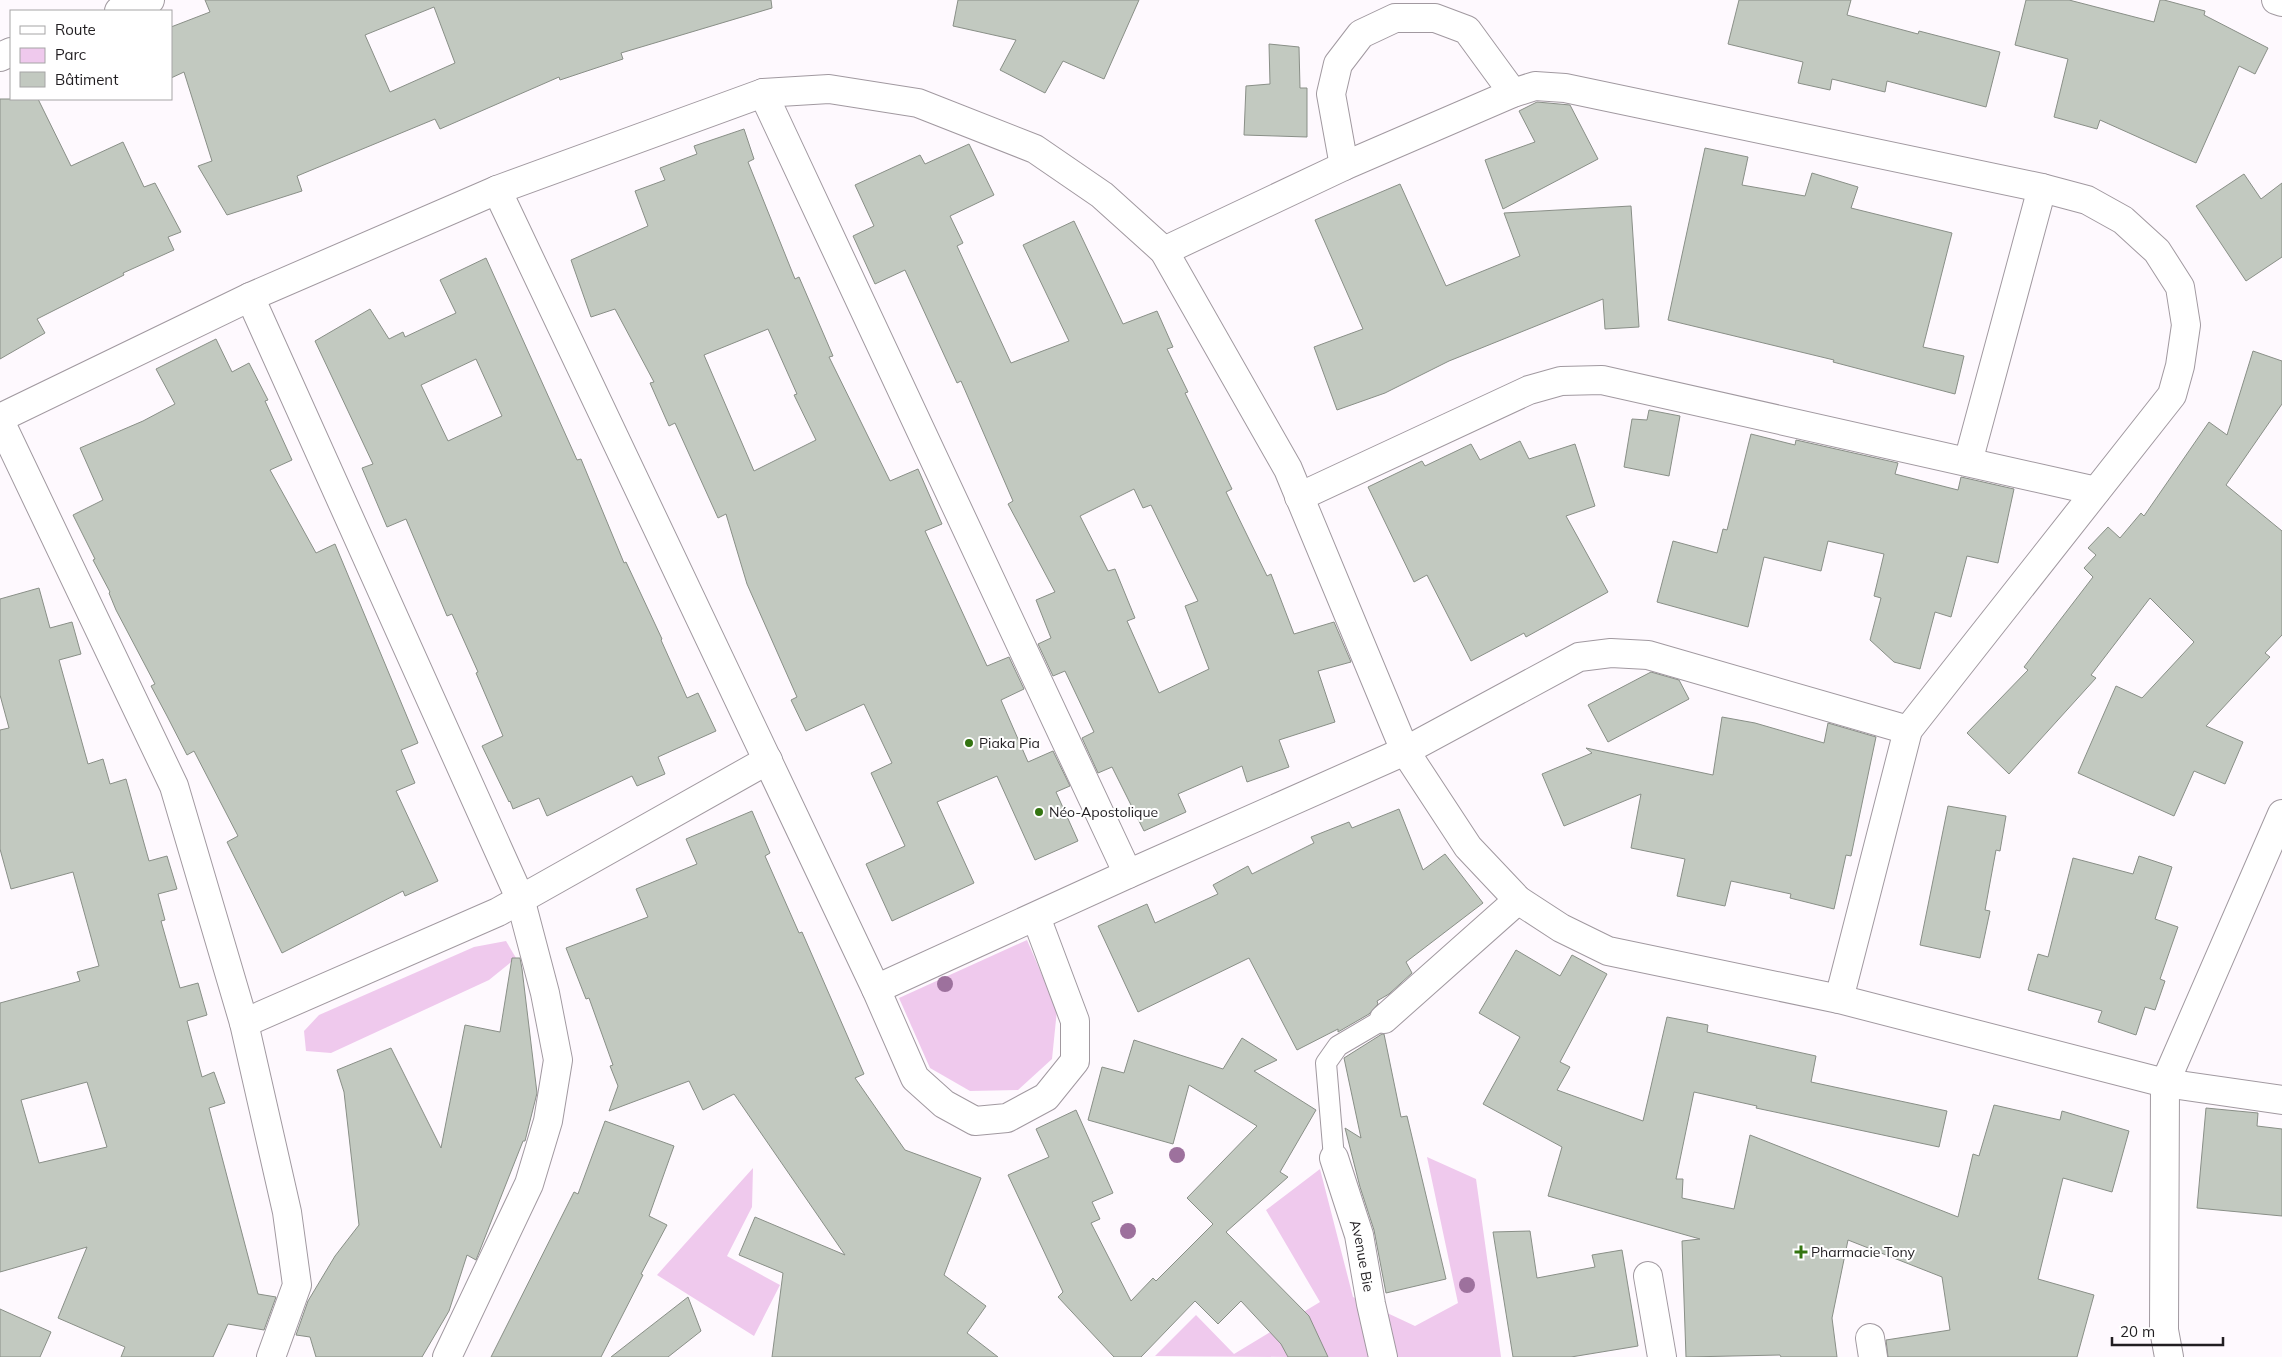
<svg xmlns="http://www.w3.org/2000/svg" width="2282" height="1357" viewBox="0 0 2282 1357" font-family="Mulish,sans-serif">
	<style>
		.green { fill: #efc9ed }
		.building { fill: #c2c9c0; stroke: #898f87; fill-rule: evenodd }
		.lines { fill: none; stroke-linecap: round; stroke-linejoin: round }
		.service-casing { stroke: #a199a0; stroke-width: 22 }
		.minor-casing { stroke: #a199a0; stroke-width: 30 }
		.service { stroke: #fff; stroke-width: 20 }
		.minor { stroke: #fff; stroke-width: 28 }
		.tree { fill: #9d719d }
		.poi-dot { fill: #337410; stroke: #fff; stroke-width: 2 }
		.labels { text-anchor: middle; stroke-width: 4; stroke-linejoin: round; paint-order: stroke }
		.poi-label { font-size: 14px; fill: #211e21; stroke: #fff; text-anchor: start }
		.street-label { font-size: 14px; fill: #211e21; stroke: #fff }
	</style>
	<rect width="100%" height="100%" fill="#fef9fe"/>
	<!-- green -->
	<g class="green">
		<polygon points="1027,940 1057,1010 1052,1059 1018,1090 970,1091 930,1068 899,998"/>
		<polygon points="506,941 516,958 489,980 331,1053 306,1051 304,1031 319,1015 474,947"/>
		<polygon points="1427,1157 1476,1179 1501,1357 1328,1357 1278,1336 1288,1357 1155,1356 1196,1315 1234,1354 1320,1302 1266,1210 1320,1169 1353,1297 1415,1326 1458,1303"/>
		<polygon points="753,1168 752,1207 727,1256 780,1285 754,1336 657,1275"/>
	</g>
	<!-- building -->
	<g class="building">
		<path d="M205,0H771L772,8L621,53L623,59L560,80L559,77L440,129L435,119L297,176L302,191L227,215L198,166L212,161L184,72L171,78V27L210,12ZM434,7L455,63L390,92L365,35Z"/>
		<polygon points="958,0 1139,0 1104,79 1063,61 1045,93 1000,70 1016,40 953,26"/>
		<polygon points="1739,0 1851,0 1847,15 1918,34 1919,31 2000,52 1986,107 1887,81 1885,92 1832,79 1830,90 1798,83 1803,62 1728,44"/>
		<polygon points="2026,0 2069,0 2154,22 2160,0 2164,0 2205,11 2204,15 2268,48 2255,74 2239,66 2196,163 2100,120 2097,129 2054,117 2068,59 2015,45"/>
		<polygon points="1269,44 1299,47 1300,88 1307,88 1307,137 1244,135 1246,86 1270,84"/>
		<polygon points="0,99 38,99 71,166 123,142 144,187 155,183 181,232 168,237 174,250 123,273 124,275 37,319 45,333 0,359"/>
		<polygon points="1537,102 1570,105 1598,159 1503,209 1485,160 1535,142 1519,111"/>
		<path d="M744,129L754,159L748,162L795,279L799,277L833,356L829,357L890,481L918,469L942,524L925,531L987,666L1009,657L1024,689L1001,700L1028,762L1053,751L1070,786L1056,792L1078,841L1035,860L997,776L937,802L974,883L892,921L866,864L905,846L871,773L892,763L864,704L806,731L791,700L797,697L747,584L726,514L718,518L675,423L669,426L650,383L654,382L615,309L591,317L571,260L648,226L635,191L665,180L660,168L697,154L694,146ZM768,329L797,394L794,395L816,440L754,471L704,355Z"/>
		<path d="M969,144L994,195L950,216L963,243L957,246L1011,363L1069,341L1023,245L1074,221L1123,324L1157,311L1173,347L1167,349L1188,392L1185,393L1232,489L1226,492L1267,576L1271,574L1294,634L1334,622L1351,662L1318,671L1335,722L1279,740L1289,767L1247,782L1242,766L1178,794L1186,812L1144,831L1112,767L1098,773L1082,738L1094,732L1065,671L1053,676L1038,644L1051,638L1036,600L1055,592L1008,504L1013,501L961,381L957,383L905,270L875,284L853,236L874,226L855,185L920,155L925,164ZM1134,489L1143,508L1151,505L1198,601L1185,606L1209,669L1159,693L1127,621L1135,618L1115,569L1108,571L1080,516Z"/>
		<polygon points="1705,148 1748,157 1742,185 1805,196 1812,173 1858,187 1851,208 1952,233 1923,347 1964,356 1955,394 1833,362 1834,360 1668,320"/>
		<polygon points="2244,174 2261,199 2282,183 2282,257 2246,281 2196,206"/>
		<polygon points="1400,184 1446,286 1520,256 1504,213 1631,206 1639,327 1605,329 1603,299 1449,361 1385,393 1337,410 1314,347 1363,329 1315,220"/>
		<path d="M486,258L577,460L581,459L624,563L626,562L662,639L661,640L687,698L698,693L716,731L658,757L665,774L637,786L632,776L547,816L539,798L513,809L510,801L509,802L482,746L503,736L476,673L478,672L452,614L447,616L406,519L387,527L362,468L373,464L315,341L370,309L389,339L403,332L405,337L456,313L440,280ZM476,359L502,416L448,441L421,385Z"/>
		<polygon points="216,339 232,372 249,363 268,400 265,401 292,460 270,470 316,553 335,544 418,743 401,750 415,783 396,791 438,881 405,896 403,891 282,953 227,842 238,836 194,751 187,755 167,716 151,686 155,684 116,610 109,593 110,592 93,560 95,559 73,515 103,500 80,448 143,421 175,404 156,369"/>
		<polygon points="2253,351 2282,361 2282,404 2226,485 2282,531 2282,635 2265,653 2270,657 2206,726 2243,742 2225,784 2194,771 2174,816 2078,773 2116,686 2142,698 2194,642 2150,598 2091,675 2096,678 2009,774 1967,733 2028,670 2024,667 2093,577 2084,568 2096,555 2088,548 2108,527 2120,538 2141,513 2144,516 2209,422 2227,435"/>
		<polygon points="1649,410 1680,416 1669,476 1624,467 1632,419 1647,420"/>
		<polygon points="1751,434 1795,445 1796,440 1898,463 1895,474 1958,490 1961,477 2014,489 1998,563 1967,556 1951,617 1935,612 1920,669 1894,662 1870,640 1881,598 1874,596 1884,554 1828,541 1821,571 1764,557 1748,627 1657,602 1673,541 1717,553 1723,529 1727,530"/>
		<polygon points="1520,441 1529,459 1575,444 1595,506 1566,516 1608,592 1526,637 1524,633 1471,661 1427,575 1414,582 1368,487 1422,461 1425,466 1471,444 1480,460"/>
		<path d="M39,588L50,628L72,622L81,654L59,660L88,764L103,759L110,784L126,779L149,861L167,856L177,889L158,894L165,920L161,921L180,988L198,983L207,1015L187,1021L202,1077L214,1072L225,1103L209,1108L258,1294L276,1297L264,1330L228,1324L213,1357H121L125,1347L58,1318L87,1247L0,1272V1003L80,981L77,972L99,966L73,872L11,889L0,849V730L9,728L0,695V599ZM87,1082L107,1147L39,1163L21,1100Z"/>
		<polygon points="1651,672 1679,680 1689,699 1608,742 1588,705"/>
		<polygon points="1722,717 1755,723 1824,743 1828,723 1876,737 1851,856 1846,855 1834,909 1790,898 1791,894 1731,881 1725,906 1677,896 1685,859 1631,848 1641,794 1564,826 1542,774 1592,753 1586,748 1713,775"/>
		<polygon points="1948,806 2006,816 2000,851 1996,850 1985,910 1990,911 1980,958 1920,945"/>
		<polygon points="1399,809 1423,870 1445,854 1483,903 1406,962 1412,973 1389,994 1377,1001 1378,1004 1369,1014 1338,1032 1338,1029 1297,1050 1249,958 1138,1012 1098,926 1147,904 1155,923 1218,894 1213,885 1248,866 1252,874 1314,843 1311,837 1349,822 1352,828"/>
		<polygon points="752,811 770,853 765,856 799,933 802,932 864,1074 855,1078 905,1150 981,1178 944,1275 986,1306 967,1333 998,1357 772,1357 783,1273 739,1255 755,1217 845,1255 734,1094 703,1110 689,1081 609,1111 618,1086 610,1066 613,1065 589,998 586,999 566,948 648,917 636,889 697,864 686,839"/>
		<polygon points="2139,856 2172,867 2155,919 2178,927 2160,979 2165,981 2155,1010 2145,1007 2136,1035 2098,1022 2102,1011 2028,990 2038,954 2048,957 2073,858 2133,874"/>
		<polygon points="1516,950 1560,976 1572,955 1607,974 1560,1062 1570,1067 1557,1090 1643,1121 1667,1017 1708,1025 1707,1032 1816,1056 1811,1082 1947,1111 1939,1147 1756,1108 1757,1106 1694,1092 1676,1179 1683,1179 1682,1198 1734,1209 1750,1135 1958,1217 1973,1154 1979,1156 1994,1105 2060,1120 2062,1111 2129,1131 2112,1192 2063,1178 2038,1279 2094,1295 2077,1357 1888,1357 1886,1340 1950,1330 1942,1277 1848,1240 1832,1318 1837,1357 1781,1357 1780,1355 1686,1357 1682,1241 1700,1239 1548,1196 1562,1147 1483,1104 1520,1037 1479,1013"/>
		<polygon points="512,958 520,958 522,969 537,1093 525,1141 523,1141 476,1260 467,1255 449,1311 422,1357 316,1357 310,1337 296,1335 308,1301 335,1256 359,1225 344,1092 337,1070 391,1048 441,1148 465,1025 500,1032"/>
		<polygon points="1382,1034 1384,1034 1401,1117 1407,1116 1446,1279 1386,1293 1374,1230 1360,1187 1345,1128 1361,1138 1344,1058"/>
		<polygon points="1242,1038 1277,1060 1254,1071 1316,1110 1280,1172 1288,1177 1226,1232 1309,1316 1328,1357 1288,1357 1281,1344 1241,1301 1218,1324 1195,1301 1141,1357 1114,1357 1058,1297 1063,1292 1008,1175 1049,1157 1036,1129 1076,1110 1113,1193 1092,1202 1100,1219 1091,1223 1131,1301 1153,1278 1156,1281 1213,1224 1187,1198 1257,1126 1189,1085 1173,1144 1088,1120 1102,1067 1124,1073 1134,1040 1223,1069"/>
		<polygon points="2206,1108 2258,1113 2257,1126 2282,1129 2282,1216 2197,1208"/>
		<polygon points="605,1121 674,1146 649,1216 667,1225 641,1274 643,1275 601,1357 491,1357 574,1192 578,1194"/>
		<polygon points="1530,1231 1537,1278 1595,1267 1592,1255 1622,1250 1638,1346 1571,1357 1513,1357 1493,1232"/>
		<polygon points="688,1297 701,1331 668,1357 611,1357"/>
		<polygon points="0,1309 51,1332 40,1357 0,1357"/>
	</g>
	<g class="lines">
		<defs>
			<polyline id="service" points="1334,1158 1326,1063 1338,1046 1384,1019"/>
			<g id="minor">
				<polyline points="2276,0 2282,2"/>
				<polyline points="119,11 150,0"/>
				<polyline points="0,57 11,52"/>
				<polyline points="763,93 1128,874"/>
				<polyline points="1344,166 1331,94 1338,64 1361,34 1395,18 1435,18 1467,30 1513,93"/>
				<polyline points="497,190 876,989 915,1078 944,1104 975,1121 1007,1118 1046,1097 1075,1061 1075,1021 1036,917"/>
				<polyline points="1164,251 1344,166 1513,93 1535,86 1565,88 2042,188 2087,200 2123,220 2157,251 2180,287 2186,325 2180,366 2172,395 1908,730 1839,999"/>
				<polyline points="250,297 520,898 545,993 558,1060 548,1121 529,1184 447,1357"/>
				<polyline points="0,418 250,297 497,190 763,93 829,89 918,103 1035,149 1102,195 1164,251 1288,469 1405,751 1468,847 1518,900 1561,928 1608,951 1839,999 2165,1083 2282,1100"/>
				<polyline points="0,421 174,786 244,1023 287,1212 297,1285 271,1357"/>
				<polyline points="1968,462 2042,188"/>
				<polyline points="1299,497 1529,390 1561,381 1602,380 2096,491"/>
				<polyline points="876,989 1128,874 1405,751 1579,657 1611,653 1648,655 1908,730"/>
				<polyline points="1384,1019 1518,900"/>
				<polyline points="244,1023 498,912 768,760"/>
				<path id="s1" d="M1334,1158L1359,1235L1371,1304L1383,1357"/>
				<polyline points="1648,1276 1662,1357"/>
				<polyline points="1870,1338 1873,1357"/>
				<polyline points="2169,1357 2164,1330 2165,1083 2282,814"/>
			</g>
		</defs>
		<!-- service casing -->
		<use href="#service" class="service-casing"/>
		<!-- minor casing -->
		<use href="#minor" class="minor-casing"/>
		<!-- service -->
		<use href="#service" class="service"/>
		<!-- minor -->
		<use href="#minor" class="minor"/>
	</g>
	<!-- trees -->
	<g class="tree">
		<circle cx="945" cy="984" r="8"/>
		<circle cx="1177" cy="1155" r="8"/>
		<circle cx="1128" cy="1231" r="8"/>
		<circle cx="1467" cy="1285" r="8"/>
	</g>
	<!-- markers -->
	<g class="poi-dot">
		<circle cx="969" cy="743" r="5"/>
		<circle cx="1039" cy="812" r="5"/>
		<path d="M1798.5 1244.5h5v5h5v5h-5v5h-5v-5h-5v-5h5z"/>
	</g>
	<g class="labels">
		<!-- poi labels -->
		<g class="poi-label">
			<text x="979" y="748">Piaka Pia</text>
			<text x="1049" y="817">Néo-Apostolique</text>
			<text x="1811" y="1257">Pharmacie Tony</text>
		</g>
		<!-- street labels -->
		<g class="street-label">
			<text dy="5" stroke="none"><textPath href="#s1" startOffset="102">Avenue Bie</textPath></text>
		</g>
	</g>
	<!-- legend -->
	<rect x="10" y="10" width="162" height="90" fill="#ffffff" stroke="#a6a5a6"/>
	<rect x="20" y="26" width="25" height="8" fill="#ffffff" stroke="#a6a5a6"/>
	<text x="55" y="35" font-size="15" fill="#211e21">Route</text>
	<rect x="20" y="48" width="25" height="15" fill="#efc9ed" stroke="#a6a5a6"/>
	<text x="55" y="60" font-size="15" fill="#211e21">Parc</text>
	<rect x="20" y="72" width="25" height="15" fill="#c2c9c0" stroke="#a6a5a6"/>
	<text x="55" y="85" font-size="15" fill="#211e21">Bâtiment</text>
	<!-- scale -->
	<path d="M2112 1337v8h111v-8" fill="none" stroke="#211e21" stroke-width="2.5"/>
	<text x="2120" y="1337" font-size="15" fill="#211e21" stroke="#ffffff" stroke-width="4" paint-order="stroke">20 m</text>
</svg>
